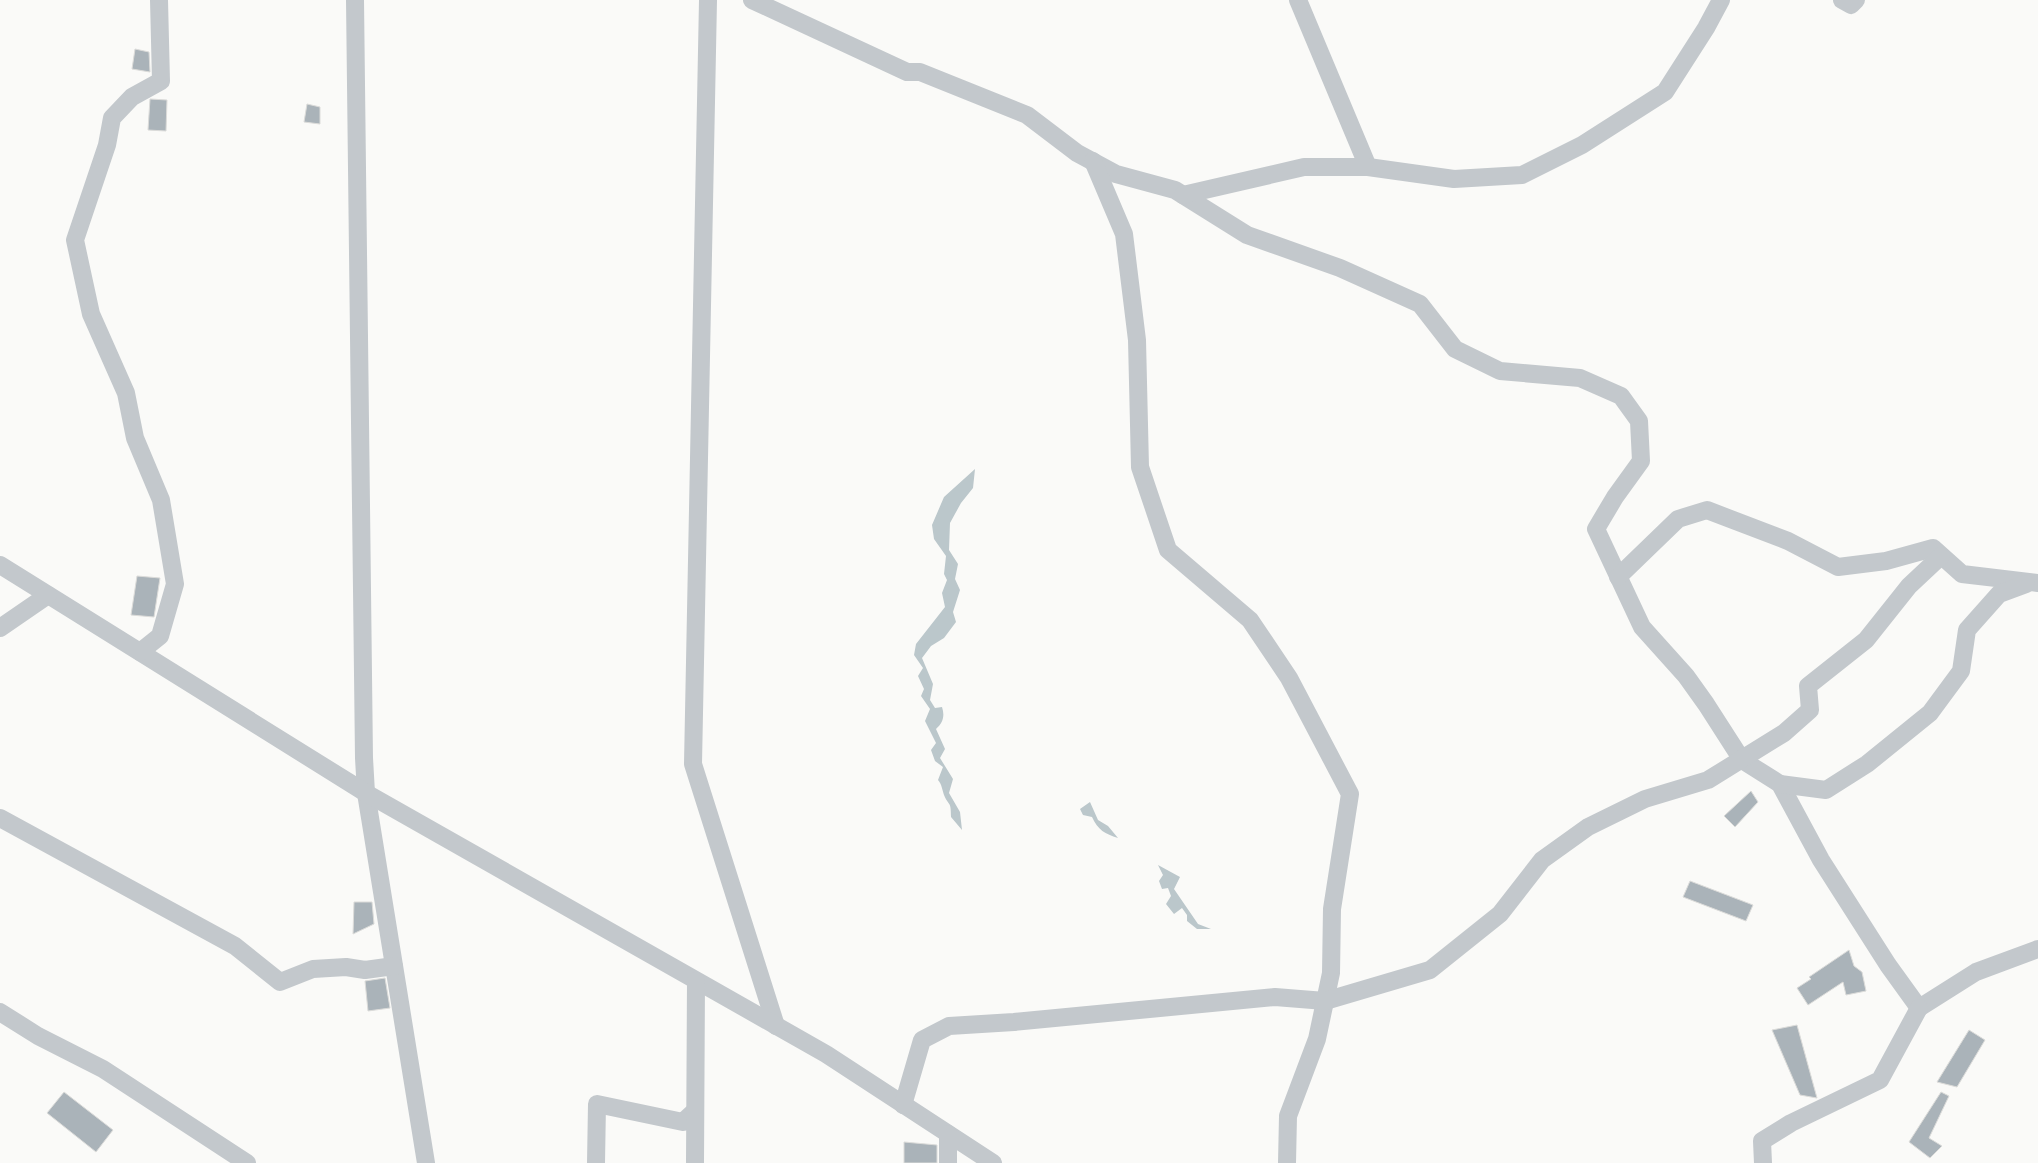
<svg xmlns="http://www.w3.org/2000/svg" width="2038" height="1163" viewBox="0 0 2038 1163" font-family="'Noto Sans',sans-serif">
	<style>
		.water { fill: #bbc7cb }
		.building { fill: #aab3b9; stroke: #dcdcda }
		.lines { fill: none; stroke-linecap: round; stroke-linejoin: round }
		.street { stroke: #c3c8cc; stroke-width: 18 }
	</style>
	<rect width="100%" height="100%" fill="#fafaf8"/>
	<!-- water -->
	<g class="water">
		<path d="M975,469L973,488L961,503L950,523L949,550L958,564L955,579L960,590L953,612L956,622L944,638L931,646L922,658L933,684L930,700L935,708L942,707C945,716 943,723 936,729L945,749L940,758L953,779L949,793L960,812L962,830L951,817C951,800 949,807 944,795C942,789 942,785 938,780L943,767L935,761L931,750L936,743L925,721L930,709L921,696L924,689L918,676L923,668L914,655L916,644L945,607L942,593L947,580L944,574L946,556L934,539L932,525L944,497Z"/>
		<path d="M1090,802L1098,820L1108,826L1118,838C1105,834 1098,830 1092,817L1083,815L1080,809Z"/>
		<polygon points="1158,865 1180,877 1174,889 1198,924 1211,929 1197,929 1187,921 1187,915 1182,908 1174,914 1166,904 1171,896 1168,888 1162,889 1159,881 1163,875"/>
	</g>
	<!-- building -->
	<g class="building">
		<polygon points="135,49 149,52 150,72 132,69"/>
		<polygon points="150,99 167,100 166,131 148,130"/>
		<polygon points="307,104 320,107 320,124 304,122"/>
		<polygon points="137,576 160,578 154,617 131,615"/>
		<polygon points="1751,791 1758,802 1735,827 1724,816"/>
		<polygon points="1690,881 1753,905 1746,921 1683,897"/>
		<polygon points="354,902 372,902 374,924 353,934"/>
		<polygon points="1849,950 1854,966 1862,972 1866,991 1846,995 1843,982 1808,1005 1797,988 1811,979 1809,977"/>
		<polygon points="385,978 390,1008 368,1011 365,981"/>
		<polygon points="1797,1025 1817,1098 1800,1095 1772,1030"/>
		<polygon points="1969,1030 1985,1040 1957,1087 1937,1082"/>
		<polygon points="64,1092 113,1130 96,1152 47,1113"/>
		<polygon points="1941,1092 1949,1096 1929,1138 1942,1146 1930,1158 1909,1142"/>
		<polygon points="904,1142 937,1145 937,1163 904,1163"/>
	</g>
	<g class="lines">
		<!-- street -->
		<g class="street">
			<polyline points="355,0 364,758 366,793 426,1163"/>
			<polyline points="708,0 693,764 776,1026"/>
			<polyline points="752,0 907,72 920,72 1027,115 1077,153 1116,174 1175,190 1247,235 1340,268 1420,304 1455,349 1500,371 1580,378 1621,396 1639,421 1641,461 1615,497 1596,529 1642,627 1686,676 1706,704 1742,760 1780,784 1821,860 1888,965 1919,1008 1976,972 2038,949"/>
			<polyline points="1298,0 1368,167"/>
			<polyline points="1842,0 1851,5 1856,0"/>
			<polyline points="1093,161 1124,234 1137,340 1140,467 1168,550 1250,620 1289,678 1350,794 1332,909 1331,973 1317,1039 1288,1116 1287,1163"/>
			<polyline points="1183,195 1304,167 1368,167 1454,179 1522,175 1582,145 1665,92 1706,28 1721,0"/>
			<polyline points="0,565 366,793 826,1054 993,1163"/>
			<polyline points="1618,577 1678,519 1707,510 1788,541 1838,567 1886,561 1933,548 1962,574 2038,583"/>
			<polyline points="0,628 48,595"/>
			<polyline points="140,652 160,636 175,584 161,500 135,438 126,393 91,314 75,240 107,145 112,118 132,97 161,81 159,0"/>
			<polyline points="1780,784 1826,790 1867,764 1930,713 1961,671 1967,630 1999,594 2026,584"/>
			<polyline points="0,818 235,946 280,982 313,969 346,967 365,970 394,966"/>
			<polyline points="0,1012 38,1036 103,1069 247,1163"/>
			<polyline points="903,1105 922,1040 949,1026 1014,1022 1275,997 1325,1001 1430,970 1500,914 1542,860 1588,827 1645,799 1708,780 1784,733 1810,710 1808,686 1866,640 1909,586 1941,556"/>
			<polyline points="596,1163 597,1104 683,1122 695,1111"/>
			<polyline points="695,1163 696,981"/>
			<polyline points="948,1163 948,1134"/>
			<polyline points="1763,1163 1762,1141 1791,1123 1880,1080 1919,1008"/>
		</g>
	</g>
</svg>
